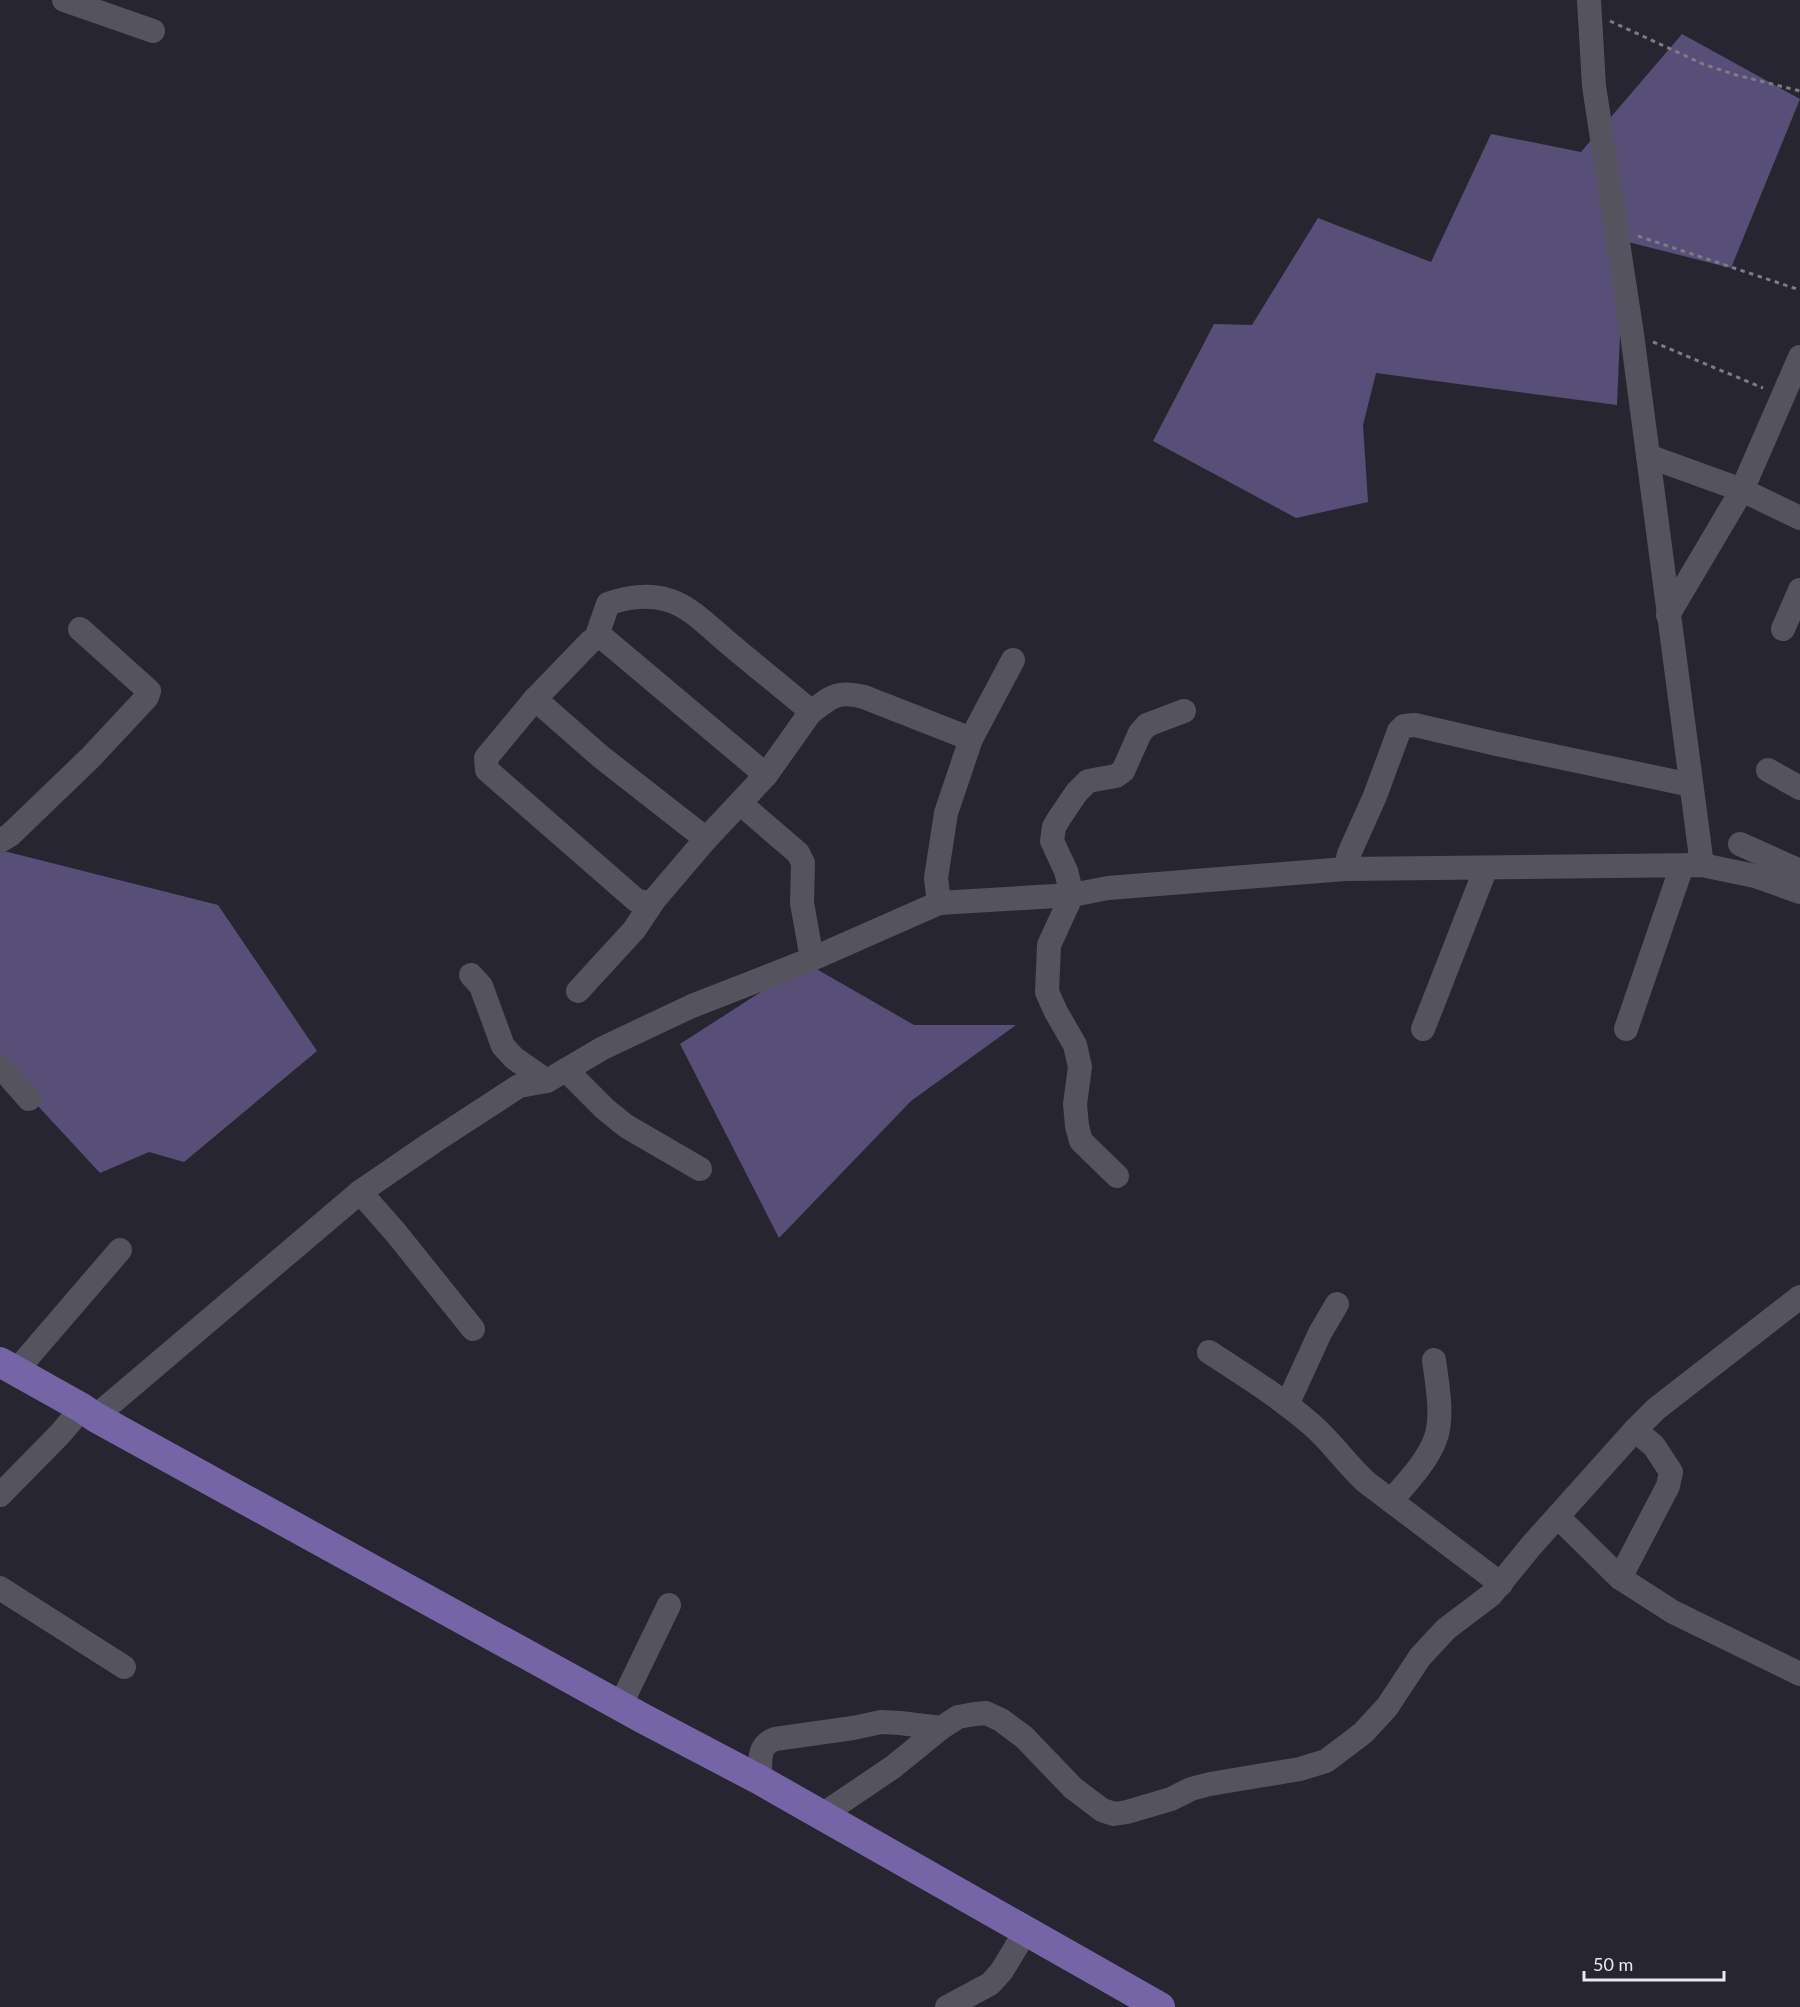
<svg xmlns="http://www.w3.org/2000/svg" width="1800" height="2007" viewBox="0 0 1800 2007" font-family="Lato,sans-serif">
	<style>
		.forest { fill: #574f77 }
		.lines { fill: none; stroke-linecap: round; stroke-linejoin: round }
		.path { stroke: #7d7c85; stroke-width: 3; stroke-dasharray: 4.5 4.5; stroke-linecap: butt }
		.minor { stroke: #55535e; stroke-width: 24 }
		.major { stroke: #7565a7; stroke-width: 30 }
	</style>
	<rect width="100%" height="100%" fill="#272630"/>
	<!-- forest -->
	<g class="forest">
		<polygon points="1682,34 1800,99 1731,268 1624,241 1617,405 1376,373 1363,425 1368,502 1296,518 1153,441 1214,324 1252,325 1318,218 1431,262 1491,134 1581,152"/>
		<polygon points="0,850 218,905 317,1051 184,1162 149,1152 100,1173 0,1065"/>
		<polygon points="806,963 914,1025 1016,1025 911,1101 779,1238 680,1044"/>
	</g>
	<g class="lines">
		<!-- path -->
		<g class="path">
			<polyline points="1610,21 1703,64 1736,75 1800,91"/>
			<polyline points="1638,236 1800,290"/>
			<polyline points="1653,342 1763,388"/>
		</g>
		<!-- minor -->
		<g class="minor">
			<polyline points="64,0 153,31"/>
			<polyline points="1589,0 1594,86 1632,334 1702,865"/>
			<polyline points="1648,456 1742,490 1800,518"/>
			<polyline points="1668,615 1742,490 1800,357"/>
			<polyline points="1783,629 1800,590"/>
			<path d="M535,699L486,758L487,770L636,900L646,903L654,900L706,839L766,775L810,713L807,708C782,687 757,667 732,646C712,630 692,607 668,600C649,594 626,597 608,604L596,638"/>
			<path d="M810,713C831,697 836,690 864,697L971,739L946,813L936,878L939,903"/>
			<polyline points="971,739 1013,660"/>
			<polyline points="1768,770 1800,788"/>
			<polyline points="741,804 798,853 803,863 802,903 812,959"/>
			<polyline points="706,839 600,756 535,699 590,642 596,638 603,638 766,775"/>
			<polyline points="0,841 10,835 92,756 147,697 149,691 80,629"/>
			<polyline points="1740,844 1800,871"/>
			<polyline points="1345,869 1349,854 1375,796 1399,731 1404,726 1415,725 1497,744 1691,785"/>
			<polyline points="471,975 481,986 503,1046 514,1058 547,1081"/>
			<polyline points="578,991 634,930 654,900"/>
			<polyline points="1423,1029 1486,868"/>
			<polyline points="1626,1029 1682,866"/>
			<polyline points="0,1066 29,1099"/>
			<polyline points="566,1070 605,1109 626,1126 700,1169"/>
			<polyline points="1117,1176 1081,1141 1077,1126 1075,1104 1080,1067 1075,1045 1056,1012 1047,992 1049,945 1072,895 1066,871 1052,841 1054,827 1060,817 1077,792 1088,781 1116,776 1123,771 1140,733 1147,725 1184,711"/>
			<polyline points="360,1192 396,1233 473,1329"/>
			<path d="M1209,1352C1244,1375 1280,1397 1312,1425C1332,1442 1346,1464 1366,1482L1501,1584"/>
			<polyline points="16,1371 120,1250"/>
			<polyline points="1287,1405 1320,1333 1337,1304"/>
			<polyline points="95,1417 360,1192 433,1142 519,1086 547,1081 603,1048 692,1006 812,959 939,903 1072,895 1108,888 1345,869 1702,865 1755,876 1800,892"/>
			<polyline points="0,1495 60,1434 82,1408"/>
			<path d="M1391,1501C1407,1482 1426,1463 1435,1440C1444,1418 1437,1383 1434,1360"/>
			<polyline points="1558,1517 1620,1578 1673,1612 1800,1674"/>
			<polyline points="1620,1578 1668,1486 1671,1472 1654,1446 1635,1430"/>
			<polyline points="0,1588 124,1667"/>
			<polyline points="620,1706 669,1605"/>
			<path d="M760,1780C761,1763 756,1746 775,1739L853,1728L881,1722L900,1723L941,1728"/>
			<polyline points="822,1815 893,1767 941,1728 958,1717 975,1714 986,1713 1001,1720 1024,1737 1073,1788 1102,1810 1114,1814 1127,1812 1171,1799 1191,1789 1210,1784 1300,1769 1326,1761 1363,1733 1387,1707 1420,1657 1446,1629 1491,1595 1531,1546 1635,1430 1656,1409 1800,1297"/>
			<polyline points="947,2007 990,1984 1001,1972 1026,1931"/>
		</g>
		<!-- major -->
		<polyline class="major" points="0,1362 82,1408 95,1417 644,1719 760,1780 1160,2007"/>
	</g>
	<!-- scale -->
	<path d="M1584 1971v9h140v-9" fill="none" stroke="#e9e8ef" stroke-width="3"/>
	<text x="1593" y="1971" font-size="18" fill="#e9e8ef" stroke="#272630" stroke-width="4.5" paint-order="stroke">50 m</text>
</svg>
